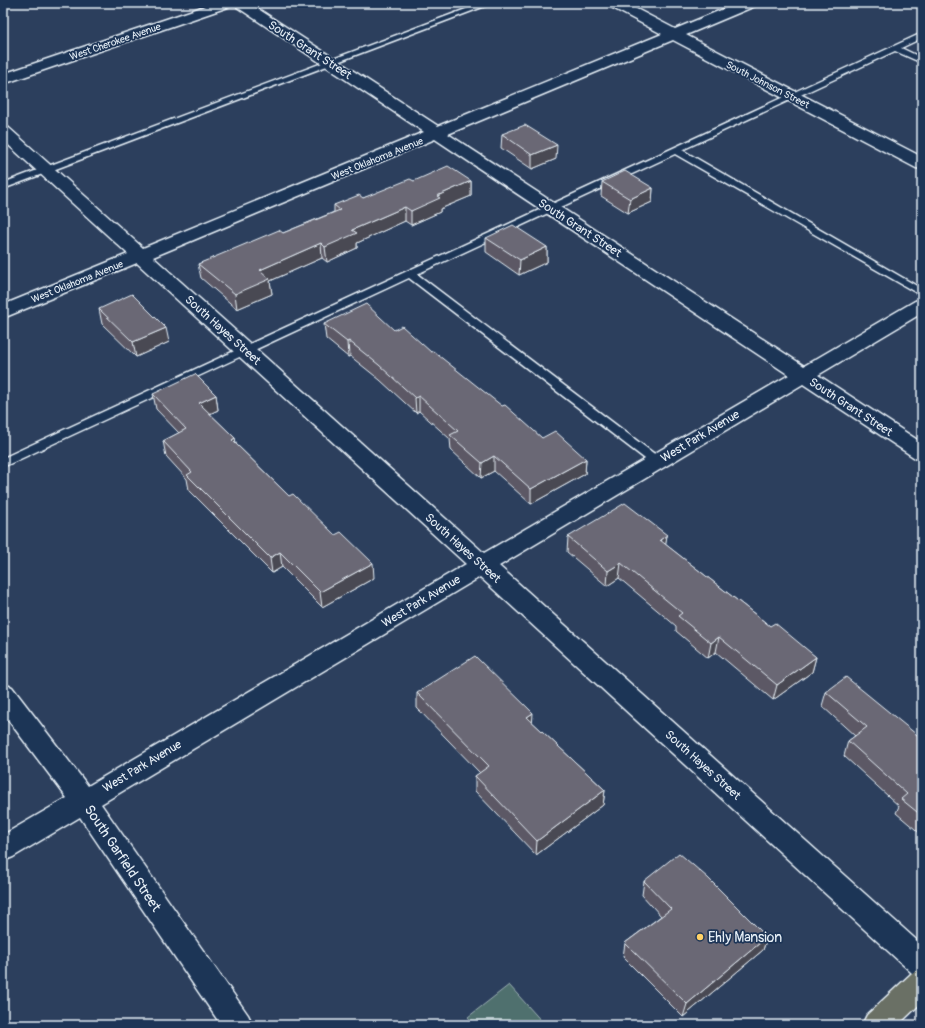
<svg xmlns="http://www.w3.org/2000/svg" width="925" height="1028" viewBox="0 0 925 1028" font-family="Pangolin,sans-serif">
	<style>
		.green { fill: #506f6e; stroke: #9cb0b3 }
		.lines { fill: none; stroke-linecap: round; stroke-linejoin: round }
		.service-casing { stroke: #e8f1f8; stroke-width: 3 }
		.minor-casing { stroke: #e8f1f8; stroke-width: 3 }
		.trunk-casing { stroke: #e8f1f8; stroke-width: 3 }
		.service { fill: #1d3557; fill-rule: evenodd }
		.minor { fill: #1d3557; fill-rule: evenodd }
		.trunk { fill: #6b7065; fill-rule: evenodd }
		.wall { fill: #5b5965; stroke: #e8f1f8 }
		.shaded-wall { fill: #4a4852; stroke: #e8f1f8 }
		.building { fill: #6a6775; stroke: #e8f1f8 }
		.poi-dot { fill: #ffd166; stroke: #1d3557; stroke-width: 1.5 }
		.labels { text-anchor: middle; stroke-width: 3.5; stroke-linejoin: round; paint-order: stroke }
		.far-street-label { font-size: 10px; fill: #e8f1f8; stroke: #1d3557 }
		.street-label { font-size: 12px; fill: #e8f1f8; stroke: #1d3557 }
		.near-street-label { font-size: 14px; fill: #e8f1f8; stroke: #1d3557 }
		.near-poi-label { font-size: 14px; fill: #e8f1f8; stroke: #1d3557; text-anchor: start }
	</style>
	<rect width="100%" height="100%" fill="#2c3f5d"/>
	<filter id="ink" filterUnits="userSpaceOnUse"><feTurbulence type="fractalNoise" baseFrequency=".025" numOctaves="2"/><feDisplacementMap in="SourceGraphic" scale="8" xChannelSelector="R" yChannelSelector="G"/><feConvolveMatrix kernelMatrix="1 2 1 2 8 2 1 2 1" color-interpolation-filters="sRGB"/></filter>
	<g filter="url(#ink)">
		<!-- green -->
		<polygon class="green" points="509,985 545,1025 475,1025 468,1017"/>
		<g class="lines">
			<defs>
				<g id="service">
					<polygon points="482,3 493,3 3,189 3,183"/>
					<polygon points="922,33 922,38 901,48 922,58 922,63 895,51 682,150 922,289 922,296 675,154 417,274 661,459 663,462 661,465 653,465 409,278 3,467 3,458"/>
				</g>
				<path id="minor" d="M214,3H249L438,126L662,34L609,6L607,3H625L675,29L738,3H757L755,6L686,35L922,157V169L916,168L673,40L448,134L804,366L915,301L922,299V313L818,375L922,443V460L915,458L803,384L499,566L922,945V977L912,973L480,577L101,804L248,1015L253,1025H221L80,817L13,857L3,861V835L67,798L3,713V684L12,687L88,786L466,564L137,263L3,318V305L128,254L3,140V126L9,128L143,248L424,132L234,5L3,84V74ZM435,139L789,375L484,553L153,257Z"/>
				<polygon id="trunk" points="922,969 922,1002 898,1025 862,1025 867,1015 912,973"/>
			</defs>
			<!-- service casing -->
			<use href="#service" class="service-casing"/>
			<!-- minor casing -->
			<use href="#minor" class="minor-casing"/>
			<!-- trunk casing -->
			<use href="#trunk" class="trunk-casing"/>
			<!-- service -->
			<use href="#service" class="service"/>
			<!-- minor -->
			<use href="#minor" class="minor"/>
			<!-- trunk -->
			<use href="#trunk" class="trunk"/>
		</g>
		<!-- wall -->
		<g class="wall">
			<polygon points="502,134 556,159 532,169 501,148"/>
			<polygon points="414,181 471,181 471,196 440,209 440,212 411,225 405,221 357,243 357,248 327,262 322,258 270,281 272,294 237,309 201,278 198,264 283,233 334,212 334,205 363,198"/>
			<polygon points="602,182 653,188 652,202 628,213 601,196"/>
			<polygon points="486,238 547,247 547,262 519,275 486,252"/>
			<polygon points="99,309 169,342 136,357 102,324"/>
			<polygon points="324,324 394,330 431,352 542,438 586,459 585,474 531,504 494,471 481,478 451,450 450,439 419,411 416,413 380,380 350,356 348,357 326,339"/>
			<polygon points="153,394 216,395 218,410 210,414 235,438 236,444 289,496 374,578 322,607 282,567 272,573 189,490 187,479 166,456 163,441 179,433 156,409"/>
			<polygon points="568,537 666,545 770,626 816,657 812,672 773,700 716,652 708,658 676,631 676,626 619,578 607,586 567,552"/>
			<polygon points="826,692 922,739 922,835 896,813 899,806 844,756 848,741 855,736 822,706"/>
			<polygon points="417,693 532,722 605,790 603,805 536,855 475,791 475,776 480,773 417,708"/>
			<polygon points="644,881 767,937 763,950 683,1017 623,957 625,943 661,916 642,895"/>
		</g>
		<!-- shaded-wall -->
		<g class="shaded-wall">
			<polygon points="557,145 556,159 532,169 532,155"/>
			<polygon points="471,181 471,196 440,209 440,212 411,225 411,211 437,196"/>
			<polygon points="653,188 652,202 628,213 630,199"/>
			<polygon points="405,207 405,221 357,243 357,248 327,262 325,247 352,230"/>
			<polygon points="321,243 322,258 270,281 272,294 237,309 235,294 260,270"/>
			<polygon points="547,247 547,262 519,275 520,260"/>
			<polygon points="166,328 169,342 136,357 133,342"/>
			<polygon points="349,341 350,356 348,357 347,342"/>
			<polygon points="216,395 218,410 201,418 199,403"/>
			<polygon points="419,396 419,411 416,413 415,398"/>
			<polygon points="235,438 238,453 232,440"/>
			<polygon points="494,456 494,471 481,478 482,463"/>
			<polygon points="586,459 585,474 531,504 531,489"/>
			<polygon points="667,535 665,550 660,540"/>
			<polygon points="280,552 282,567 272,573 270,558"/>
			<polygon points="373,563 374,578 322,607 320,592"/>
			<polygon points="621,563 619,578 607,586 608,571"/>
			<polygon points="719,637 716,652 708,658 711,643"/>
			<polygon points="816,657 812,672 773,700 777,685"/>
			<polygon points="533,713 532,727 527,717"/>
			<polygon points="605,790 603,805 536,855 537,841"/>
			<polygon points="767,937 763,950 683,1017 687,1004"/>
		</g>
		<!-- building -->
		<g class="building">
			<polygon points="525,125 557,145 532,155 502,134"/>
			<polygon points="448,166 471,181 437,196 440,198 411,211 405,207 352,230 357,233 325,247 321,243 260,270 270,279 235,294 198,264 279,230 283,233 340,210 334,205 359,195 363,198 410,179 414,181"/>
			<polygon points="625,171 653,188 630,199 602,182"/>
			<polygon points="513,225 547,247 520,260 486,238"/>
			<polygon points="132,294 166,328 133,342 99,309"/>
			<polygon points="366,304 394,330 402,326 431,352 433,351 502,406 505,405 542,438 555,431 586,459 531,489 494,456 482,463 450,435 458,431 419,396 415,398 379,365 349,341 347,342 324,324"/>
			<polygon points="195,374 216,395 199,403 235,438 232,440 289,496 293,494 335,535 341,532 373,563 320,592 280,552 270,558 187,475 192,472 163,441 186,429 153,394"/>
			<polygon points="625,503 667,535 660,540 770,626 775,623 816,657 777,685 719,637 711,643 678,616 682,613 621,563 608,571 568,537"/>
			<polygon points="475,656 533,713 527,717 605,790 537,841 475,776 489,766 417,693"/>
			<polygon points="846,677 922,739 922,816 901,799 907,794 848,741 867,727 826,692"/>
			<polygon points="679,853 708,878 767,937 687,1004 625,943 671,909 644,881"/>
		</g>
	</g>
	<!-- markers -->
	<circle class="poi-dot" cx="700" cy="937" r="4"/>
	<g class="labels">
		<!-- far-street labels -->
		<g class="far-street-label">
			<text transform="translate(115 41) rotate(-19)" y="4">West Cherokee Avenue</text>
			<text transform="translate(768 84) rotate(27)" y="4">South Johnson Street</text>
			<text transform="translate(377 158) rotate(-22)" y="4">West Oklahoma Avenue</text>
			<text transform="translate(77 281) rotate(-22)" y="4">West Oklahoma Avenue</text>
		</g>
		<!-- street labels -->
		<g class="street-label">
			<text transform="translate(310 50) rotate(33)" y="4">South Grant Street</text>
			<text transform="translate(580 228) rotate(33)" y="4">South Grant Street</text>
			<text transform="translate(223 330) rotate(42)" y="4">South Hayes Street</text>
			<text transform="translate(851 407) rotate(33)" y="4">South Grant Street</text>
			<text transform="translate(700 436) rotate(-31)" y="4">West Park Avenue</text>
			<text transform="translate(463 548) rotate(42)" y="4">South Hayes Street</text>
			<text transform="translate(421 601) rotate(-31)" y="4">West Park Avenue</text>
			<text transform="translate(703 765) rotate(42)" y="4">South Hayes Street</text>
			<text transform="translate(142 766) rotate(-31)" y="4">West Park Avenue</text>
		</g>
		<!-- near-street labels -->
		<g class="near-street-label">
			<text transform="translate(123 858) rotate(56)" y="5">South Garfield Street</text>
		</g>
		<!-- near-poi labels -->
		<g class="near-poi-label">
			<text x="708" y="942">Ehly Mansion</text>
		</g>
	</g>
	<!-- margin -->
	<rect width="925" height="1028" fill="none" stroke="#1d3557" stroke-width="16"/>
	<rect x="8" y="8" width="909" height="1012" fill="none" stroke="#e8f1f8" stroke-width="1.5" filter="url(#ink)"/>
</svg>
